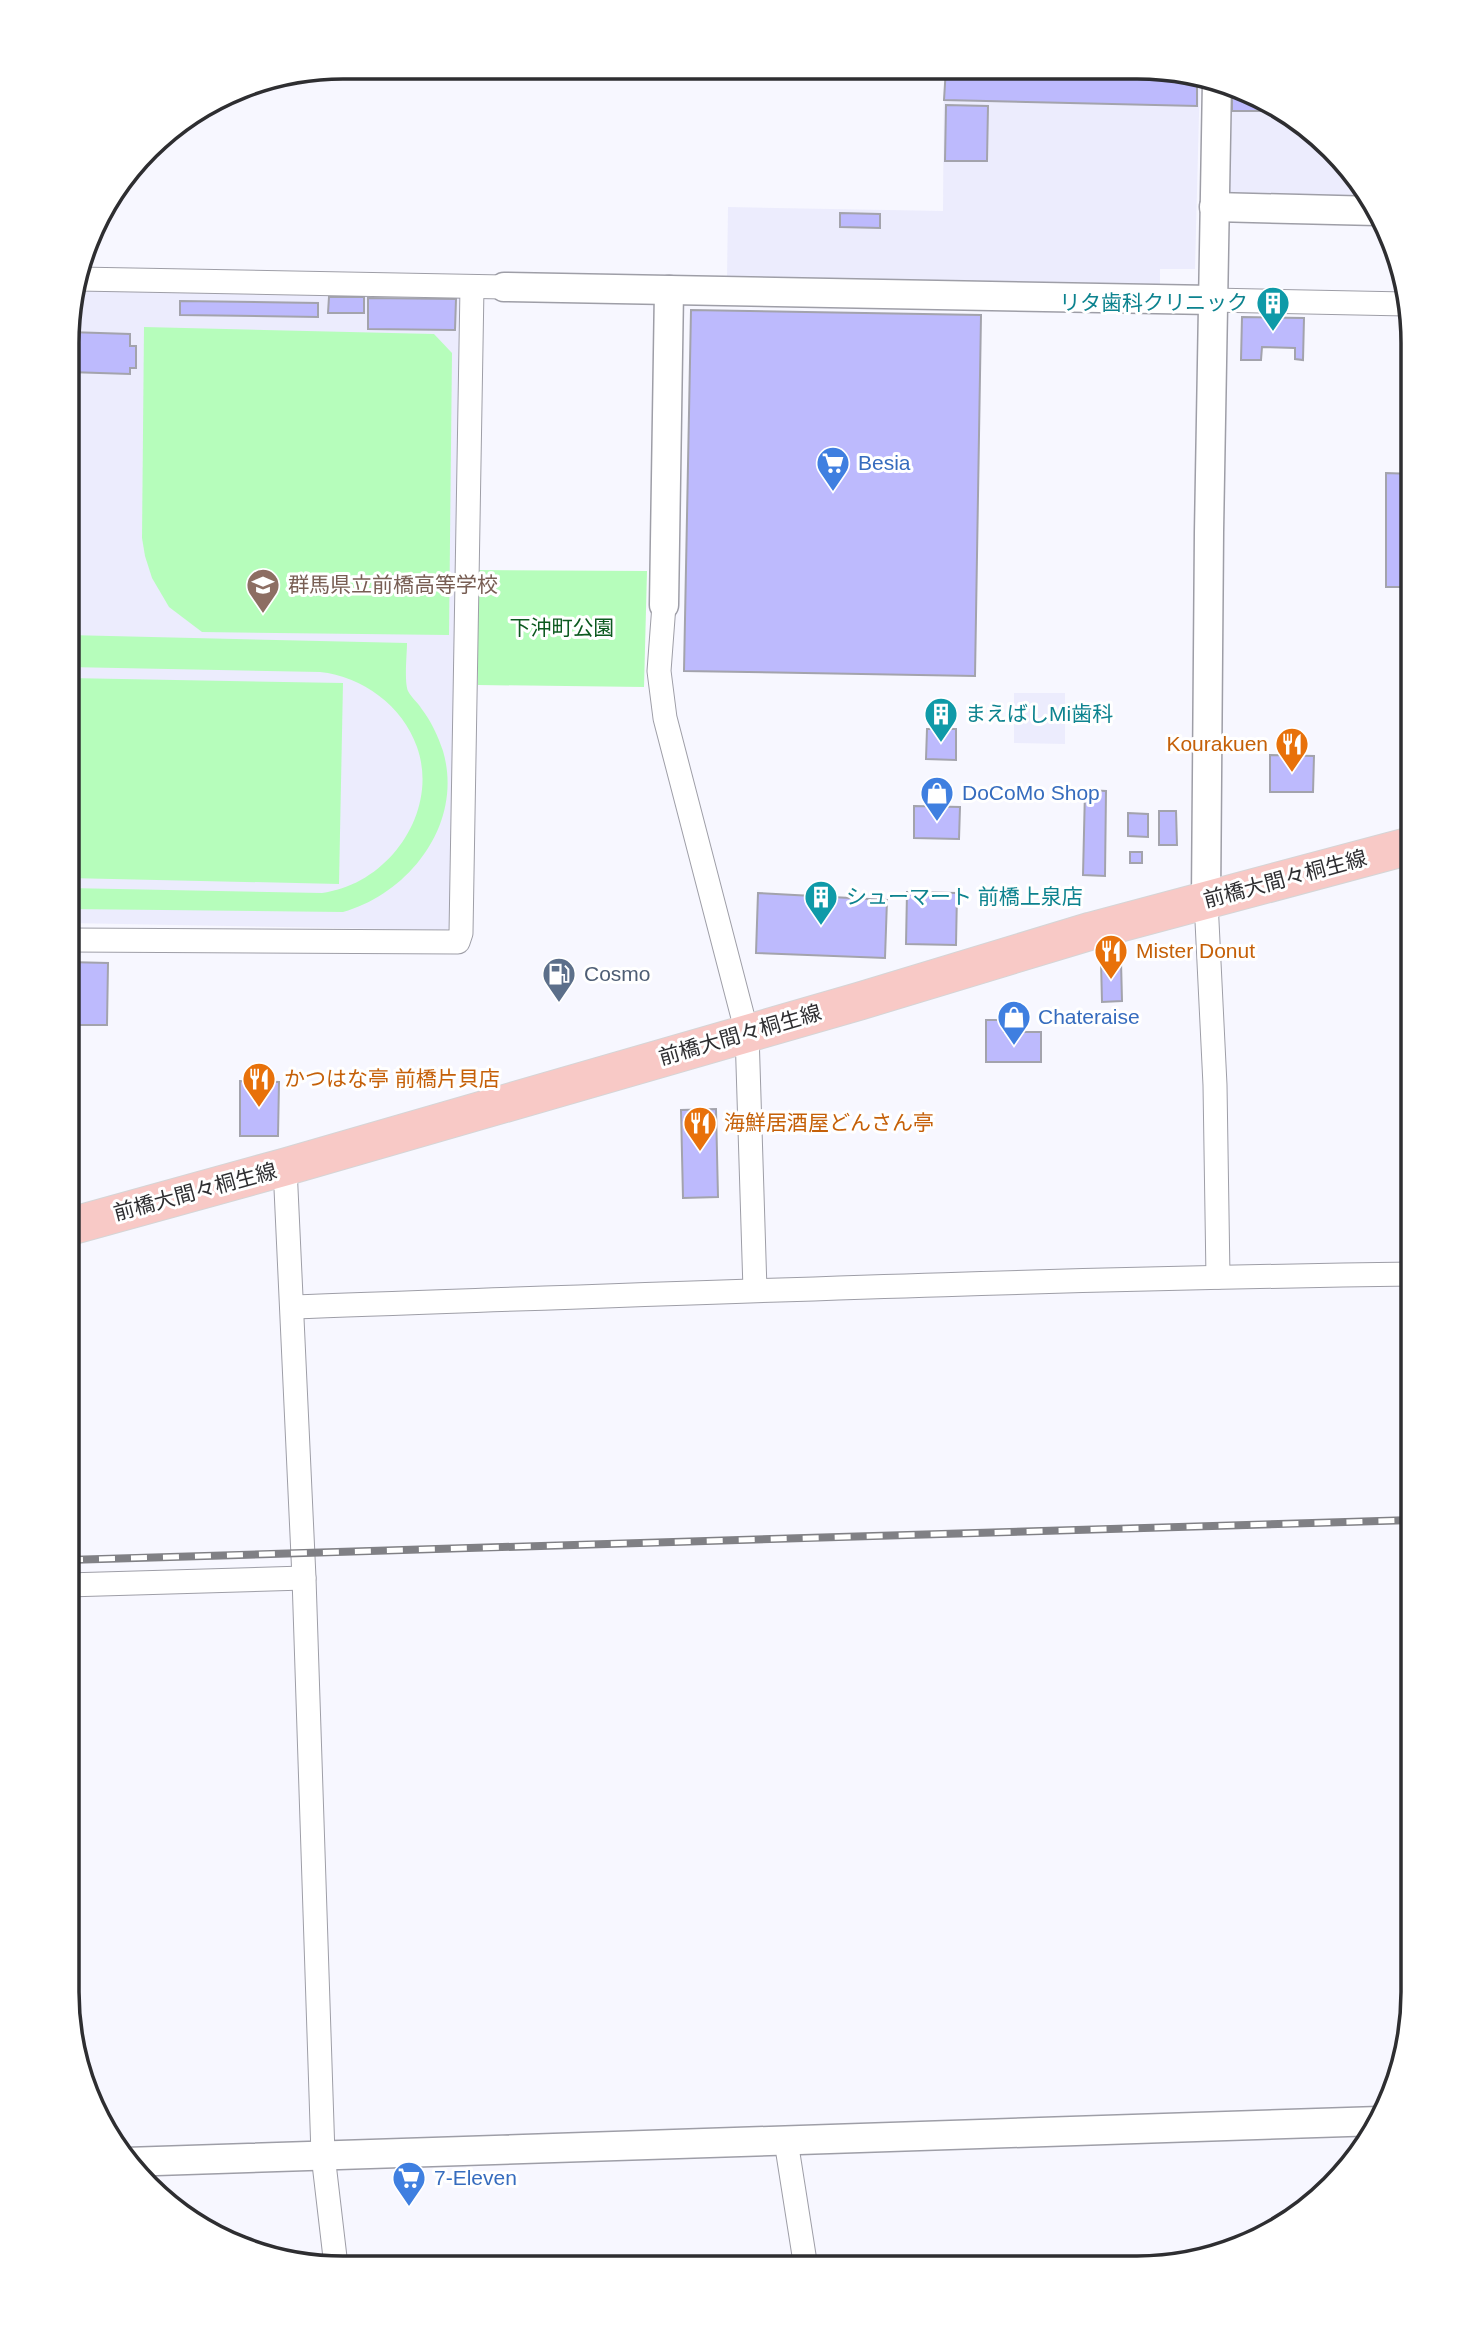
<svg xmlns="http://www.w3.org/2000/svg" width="1480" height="2335" viewBox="0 0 1480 2335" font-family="Helvetica,'Noto Sans JP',sans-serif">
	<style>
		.built { fill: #ececfd }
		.green { fill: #b6fdbb }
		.building { fill: #bdbafd; stroke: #a3a3ac; stroke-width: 2 }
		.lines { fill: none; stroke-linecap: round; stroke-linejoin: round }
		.minor-casing { stroke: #9e9ea7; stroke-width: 25 }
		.tertiary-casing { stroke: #9e9ea7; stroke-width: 31 }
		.primary-casing { stroke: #d5d5d6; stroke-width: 39 }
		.minor { stroke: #fff; stroke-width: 23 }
		.tertiary { stroke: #fff; stroke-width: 28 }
		.primary { stroke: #f8c9c6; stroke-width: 37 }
		.rail-casing { stroke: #808085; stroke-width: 8 }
		.rail { stroke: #fff; stroke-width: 5; stroke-dasharray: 16; stroke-linecap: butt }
		.labels { text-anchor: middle; stroke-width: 6; stroke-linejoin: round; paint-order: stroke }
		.culture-label { font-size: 21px; fill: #0d838f; stroke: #fff; text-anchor: start }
		.shop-label { font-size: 21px; fill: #366cbe; stroke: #fff; text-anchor: start }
		.education-label { font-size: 21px; fill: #785e54; stroke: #fff; text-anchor: start }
		.park-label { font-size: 21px; fill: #0c5a1f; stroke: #fff }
		.food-label { font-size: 21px; fill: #c56008; stroke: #fff; text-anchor: start }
		.street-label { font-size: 21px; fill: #2e2e31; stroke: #fff }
		.service-label { font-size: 21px; fill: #4e5e75; stroke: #fff; text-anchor: start }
		.rim { fill: none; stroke: #2e2e31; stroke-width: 3.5 }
	</style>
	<rect width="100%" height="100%" fill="#f7f7ff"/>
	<!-- built -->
	<g class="built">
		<polygon points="944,68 1173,69 1200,76 1195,269 1160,269 1160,286 727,279 728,207 943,211"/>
		<polygon points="1230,84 1243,88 1306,124 1357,175 1370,199 1234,196 1227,188"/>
		<polygon points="75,287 458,294 464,302 451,927 446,930 68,923 69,308"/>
		<polygon points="1014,693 1065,693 1065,744 1014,743"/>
	</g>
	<!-- green -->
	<g class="green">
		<polygon points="144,327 434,334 452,353 449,635 202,632 169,607 152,578 145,556 142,538"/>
		<polygon points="478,570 647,571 644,687 478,685"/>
		<path d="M68,635L407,643C407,654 404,681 408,691C411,697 418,703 421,708C431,721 438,736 443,751C464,823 410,893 343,912L68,909V888L322,893C388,885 440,812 417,747C403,706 362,676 320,672L68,667Z"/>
		<polygon points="68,678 343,683 339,884 68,878"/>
	</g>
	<!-- building -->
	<g class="building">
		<polygon points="946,68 1173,69 1197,75 1197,106 944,100"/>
		<polygon points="1232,85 1243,88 1284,111 1232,111"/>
		<polygon points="946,105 988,106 987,161 945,161"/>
		<polygon points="840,213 880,214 880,228 840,227"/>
		<polygon points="329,297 364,297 364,313 328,313"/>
		<polygon points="368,298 456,299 455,330 368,329"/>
		<polygon points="180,301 318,303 318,317 180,315"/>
		<polygon points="691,310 981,315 975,676 684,671"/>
		<polygon points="1242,317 1304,318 1303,360 1295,359 1295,348 1262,347 1261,360 1241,360"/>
		<polygon points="69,332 130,334 130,346 136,346 136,368 130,368 130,374 69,372"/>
		<polygon points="1386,473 1413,474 1413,597 1411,597 1411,587 1386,587"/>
		<polygon points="927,729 956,729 956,760 926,759"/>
		<polygon points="1270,755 1314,756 1313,792 1270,792"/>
		<polygon points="1085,790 1106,791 1105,876 1083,875"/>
		<polygon points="914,806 960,807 959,839 914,838"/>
		<polygon points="1159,811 1176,811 1177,845 1159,845"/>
		<polygon points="1128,813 1148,814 1148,837 1128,836"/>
		<rect x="1130" y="852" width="12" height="11"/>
		<polygon points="907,892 957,893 956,945 906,944"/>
		<polygon points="758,893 887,900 885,958 756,953"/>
		<polygon points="1101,961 1121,961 1122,1001 1102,1002"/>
		<polygon points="68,962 108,963 107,1025 68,1025"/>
		<polygon points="986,1020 1004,1020 1004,1032 1041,1032 1041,1062 986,1062"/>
		<polygon points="240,1081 279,1082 278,1136 240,1136"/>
		<polygon points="716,1109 718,1197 683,1198 681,1110"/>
	</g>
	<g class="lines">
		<defs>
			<g id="minor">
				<polyline points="78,279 504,287"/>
				<polyline points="1212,300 1406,304"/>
				<polyline points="664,605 659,671 665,718 747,1033 755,1290"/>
				<polyline points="1206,901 1215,1085 1218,1277"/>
				<polyline points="68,940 458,942 461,933 472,287"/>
				<polyline points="285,1167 304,1578 323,2155 336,2266"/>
				<path d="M292,1307C665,1294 1039,1279 1413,1274"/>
				<polyline points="67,1585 304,1578"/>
				<polyline points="786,2141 806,2268"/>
			</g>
			<g id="tertiary">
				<polyline points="1214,207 1377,211"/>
				<polyline points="504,287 1212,300"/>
				<polyline points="664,605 669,290"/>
				<polyline points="1206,901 1209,532 1217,81"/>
				<polyline points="126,2162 1379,2121"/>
			</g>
			<polyline id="primary" points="68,1227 285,1167 860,1001 1091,931 1413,845"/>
		</defs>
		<!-- minor casing -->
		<use href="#minor" class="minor-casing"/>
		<!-- tertiary casing -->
		<use href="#tertiary" class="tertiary-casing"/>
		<!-- primary casing -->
		<use href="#primary" class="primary-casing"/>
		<!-- minor -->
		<use href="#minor" class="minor"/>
		<!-- tertiary -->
		<use href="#tertiary" class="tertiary"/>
		<!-- primary -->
		<use href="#primary" class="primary"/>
		<defs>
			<polyline id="rail" points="67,1560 1413,1520"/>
		</defs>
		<!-- rail casing -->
		<use href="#rail" class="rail-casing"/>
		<!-- rail -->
		<use href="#rail" class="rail"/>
	</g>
	<!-- icons -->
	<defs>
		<symbol id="building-pin" viewBox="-11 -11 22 30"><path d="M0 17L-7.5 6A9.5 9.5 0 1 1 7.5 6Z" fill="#0f9aa8" stroke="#fff"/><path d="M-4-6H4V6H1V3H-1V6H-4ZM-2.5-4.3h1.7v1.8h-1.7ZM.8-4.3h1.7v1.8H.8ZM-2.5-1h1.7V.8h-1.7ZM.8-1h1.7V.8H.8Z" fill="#fff"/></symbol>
		<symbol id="supermarket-pin" viewBox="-11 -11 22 30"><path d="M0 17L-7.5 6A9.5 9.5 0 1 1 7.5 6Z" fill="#3f7fe0" stroke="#fff"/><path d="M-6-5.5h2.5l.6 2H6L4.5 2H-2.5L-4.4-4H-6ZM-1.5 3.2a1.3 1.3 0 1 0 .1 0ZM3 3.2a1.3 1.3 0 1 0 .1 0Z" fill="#fff"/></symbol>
		<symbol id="school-pin" viewBox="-11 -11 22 30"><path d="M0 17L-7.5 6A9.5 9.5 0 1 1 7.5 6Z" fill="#8d6e63" stroke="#fff"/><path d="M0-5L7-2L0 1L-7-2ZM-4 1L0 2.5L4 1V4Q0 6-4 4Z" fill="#fff"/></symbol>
		<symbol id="restaurant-pin" viewBox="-11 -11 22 30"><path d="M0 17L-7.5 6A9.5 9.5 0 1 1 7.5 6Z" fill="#e8710a" stroke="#fff"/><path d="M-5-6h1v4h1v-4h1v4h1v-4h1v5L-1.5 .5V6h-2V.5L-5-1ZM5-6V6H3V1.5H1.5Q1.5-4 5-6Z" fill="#fff"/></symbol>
		<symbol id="shop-pin" viewBox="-11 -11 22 30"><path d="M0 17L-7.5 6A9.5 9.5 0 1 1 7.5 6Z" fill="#3f7fe0" stroke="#fff"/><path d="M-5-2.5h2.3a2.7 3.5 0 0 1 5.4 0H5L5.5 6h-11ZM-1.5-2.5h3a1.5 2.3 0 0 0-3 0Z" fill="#fff"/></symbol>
		<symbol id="fuel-pin" viewBox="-11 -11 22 30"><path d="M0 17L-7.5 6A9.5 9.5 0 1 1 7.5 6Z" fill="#5c6f8a" stroke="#fff"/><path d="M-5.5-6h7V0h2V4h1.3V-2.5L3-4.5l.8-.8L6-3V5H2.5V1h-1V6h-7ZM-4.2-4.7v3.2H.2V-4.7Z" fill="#fff"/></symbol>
	</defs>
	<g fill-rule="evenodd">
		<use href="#building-pin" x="1254" y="284" width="38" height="52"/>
		<use href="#supermarket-pin" x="814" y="444" width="38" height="52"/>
		<use href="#school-pin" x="244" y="566" width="38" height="52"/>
		<use href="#building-pin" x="922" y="695" width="38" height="52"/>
		<use href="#restaurant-pin" x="1273" y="725" width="38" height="52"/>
		<use href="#shop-pin" x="918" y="774" width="38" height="52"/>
		<use href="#building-pin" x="802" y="878" width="38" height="52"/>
		<use href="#restaurant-pin" x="1092" y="932" width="38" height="52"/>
		<use href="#fuel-pin" x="540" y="955" width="38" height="52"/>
		<use href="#shop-pin" x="995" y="998" width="38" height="52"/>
		<use href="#restaurant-pin" x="240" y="1060" width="38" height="52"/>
		<use href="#restaurant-pin" x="681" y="1104" width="38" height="52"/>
		<use href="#supermarket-pin" x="390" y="2159" width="38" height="52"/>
	</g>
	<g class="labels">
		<!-- culture labels -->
		<g class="culture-label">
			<text x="1248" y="310" text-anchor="end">リタ歯科クリニック</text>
			<text x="965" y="721">まえばしMi歯科</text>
			<text x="846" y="904">シューマート 前橋上泉店</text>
		</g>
		<!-- shop labels -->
		<g class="shop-label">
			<text x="858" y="470">Besia</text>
			<text x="962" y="800">DoCoMo Shop</text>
			<text x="1038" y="1024">Chateraise</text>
			<text x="434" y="2185">7-Eleven</text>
		</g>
		<!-- education labels -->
		<g class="education-label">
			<text x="288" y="592">群馬県立前橋高等学校</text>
		</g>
		<!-- park labels -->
		<g class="park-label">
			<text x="562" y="635">下沖町公園</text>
		</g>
		<!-- food labels -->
		<g class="food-label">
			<text x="1268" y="751" text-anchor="end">Kourakuen</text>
			<text x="1136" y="958">Mister Donut</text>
			<text x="284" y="1086">かつはな亭 前橋片貝店</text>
			<text x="724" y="1130">海鮮居酒屋どんさん亭</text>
		</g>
		<!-- street labels -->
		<g class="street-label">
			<text transform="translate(1285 879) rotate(-15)" y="7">前橋大間々桐生線</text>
			<text transform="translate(740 1035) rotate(-16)" y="7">前橋大間々桐生線</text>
			<text transform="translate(195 1192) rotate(-15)" y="7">前橋大間々桐生線</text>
		</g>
		<!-- service labels -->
		<g class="service-label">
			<text x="584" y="981">Cosmo</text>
		</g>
	</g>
	<!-- crop -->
	<path d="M0 0H1480V2335H0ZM343 79H1137A264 264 0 0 1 1401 343V1992A264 264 0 0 1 1137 2256H343A264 264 0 0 1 79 1992V343A264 264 0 0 1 343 79Z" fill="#fff" fill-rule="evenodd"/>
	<path class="rim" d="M343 79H1137A264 264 0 0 1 1401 343V1992A264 264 0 0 1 1137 2256H343A264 264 0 0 1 79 1992V343A264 264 0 0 1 343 79Z"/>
</svg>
